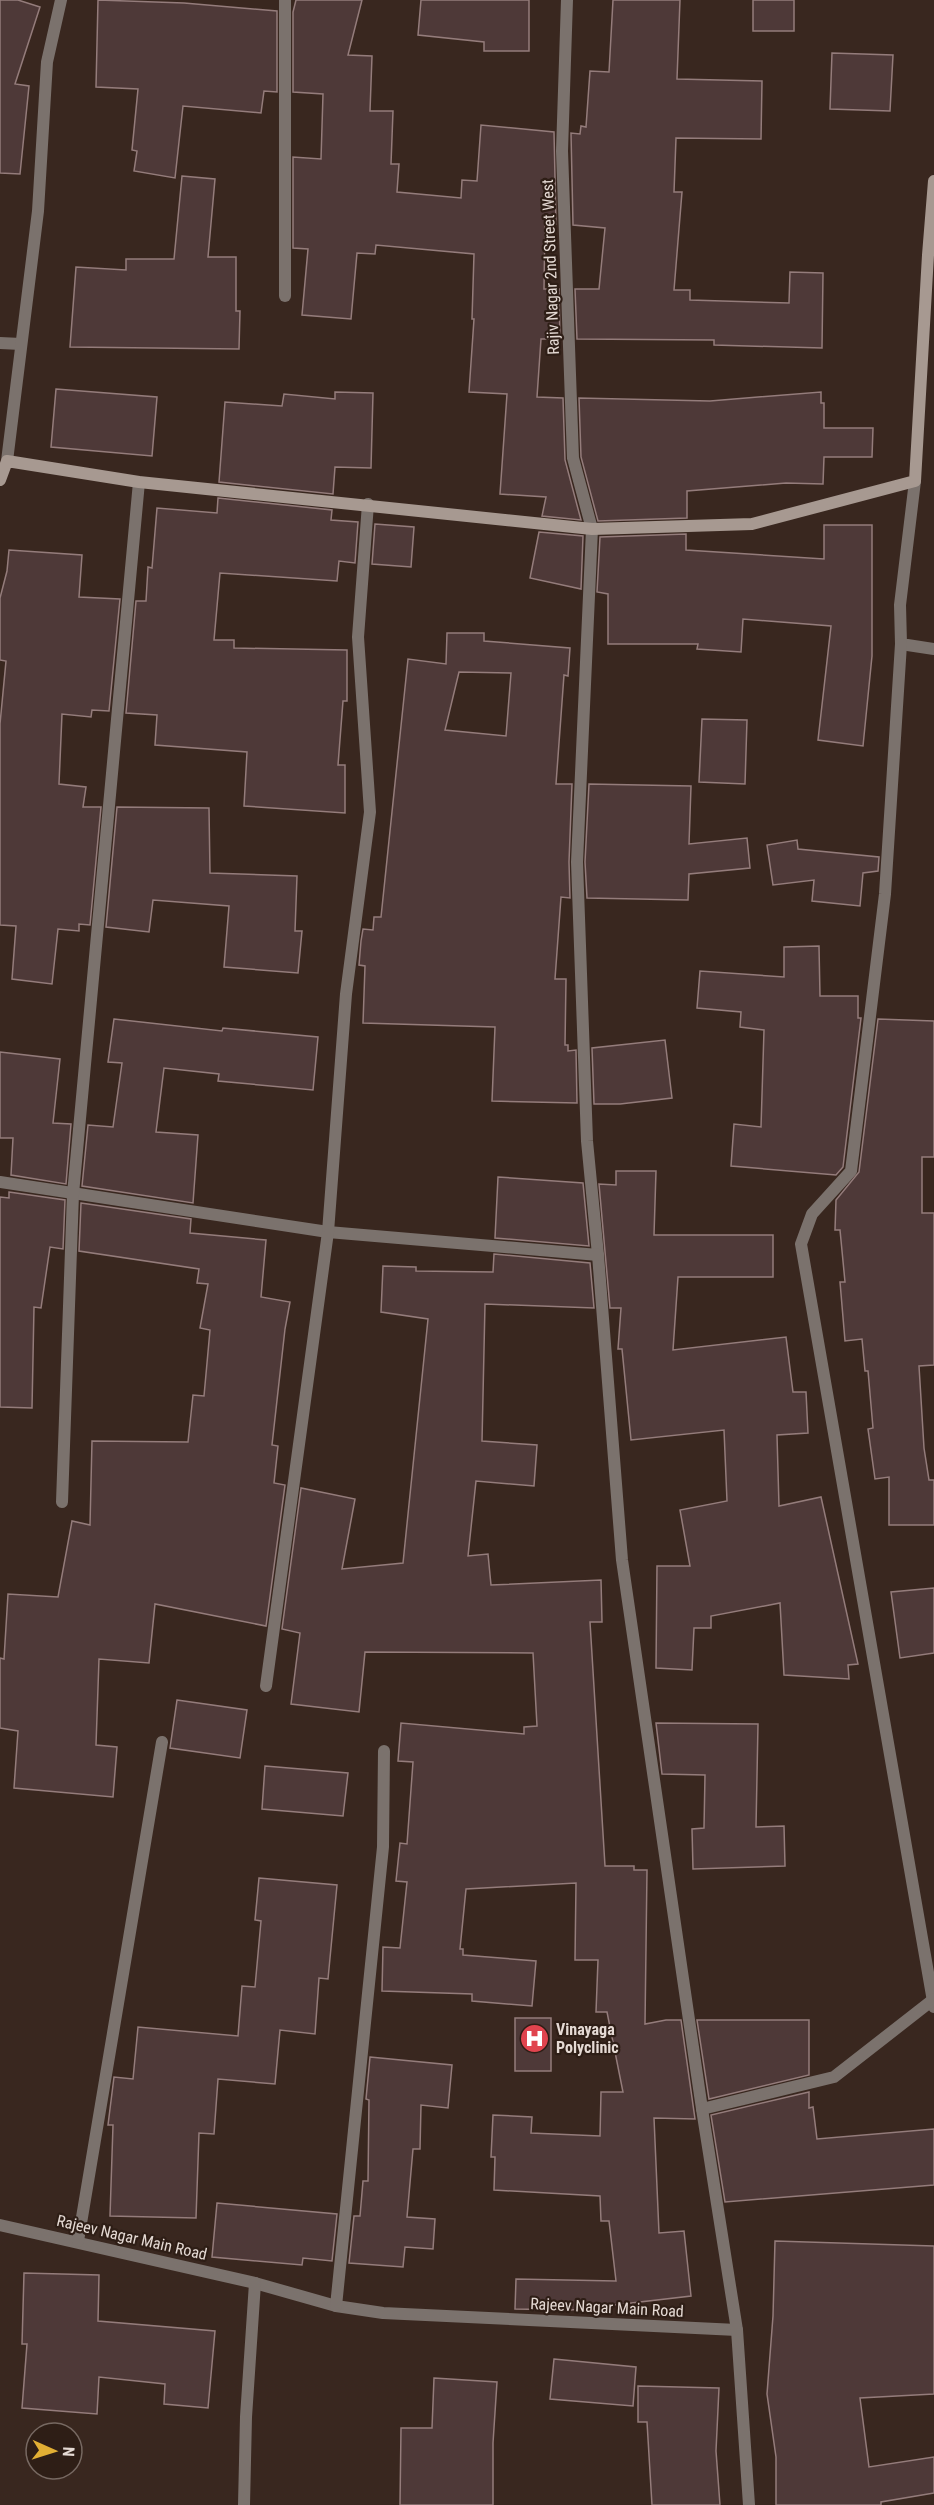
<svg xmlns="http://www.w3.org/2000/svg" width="934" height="2505" viewBox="0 0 934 2505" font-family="'Roboto Condensed',sans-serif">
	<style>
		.building { fill: #4e3938; stroke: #947c7b; stroke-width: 1.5; fill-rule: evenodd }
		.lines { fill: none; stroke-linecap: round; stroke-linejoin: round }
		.street { stroke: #7b726d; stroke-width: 12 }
		.secondary { stroke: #a79991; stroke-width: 12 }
		.labels { text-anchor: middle; stroke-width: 4.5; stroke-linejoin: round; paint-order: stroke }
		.street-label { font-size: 16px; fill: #e5dad4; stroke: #2e1e16 }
		.poi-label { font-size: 16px; font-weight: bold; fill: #e5dad4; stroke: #2e1e16; text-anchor: start }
	</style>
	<rect width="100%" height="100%" fill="#39271f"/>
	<!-- building -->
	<g class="building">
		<polygon points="0,0 18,0 40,7 15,84 29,86 20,174 0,173"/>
		<polygon points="98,0 184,3 277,11 277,92 264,91 261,113 183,106 175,178 134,171 137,151 132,150 138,89 96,87"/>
		<polygon points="296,0 362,0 348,55 372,56 370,111 393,111 391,164 399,164 397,192 461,198 462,180 477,181 481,125 554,132 556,224 545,223 544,289 559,289 560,339 541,339 537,397 563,398 565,460 581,520 542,516 546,497 500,494 507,394 469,392 474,319 472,319 474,254 376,245 375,254 357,253 351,319 302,315 308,249 293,248 293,157 321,159 323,94 293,92 293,12"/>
		<polygon points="421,0 529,0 529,51 484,51 484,42 418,35"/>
		<polygon points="613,0 680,0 677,79 762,81 761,139 676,138 674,192 682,192 674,290 690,290 690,300 789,303 790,272 823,273 822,348 714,345 714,340 577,339 575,289 599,289 605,228 573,225 571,133 580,134 581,126 586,127 590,71 609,72"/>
		<rect x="753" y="0" width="41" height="31"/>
		<polygon points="832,53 893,55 890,111 830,109"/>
		<polygon points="182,176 215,179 208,257 236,257 236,311 240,311 239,349 70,347 76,267 126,270 126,259 174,259"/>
		<polygon points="56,389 157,397 152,456 51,447"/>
		<polygon points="335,392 373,393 371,468 335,467 333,494 219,482 225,402 282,406 284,394 335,399"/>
		<polygon points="821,392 821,403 824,403 824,428 873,428 872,457 824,457 823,484 786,483 687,491 687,518 598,521 581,457 579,398 710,401"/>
		<polygon points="218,498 332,510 331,520 358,522 355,563 339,561 337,581 220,573 214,640 234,640 234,648 347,650 347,701 343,701 338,765 345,765 345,813 244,806 247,752 155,745 157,715 126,713 136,601 146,601 148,567 152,568 157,508 217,513"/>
		<polygon points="375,524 414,527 411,567 372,564"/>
		<polygon points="824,525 872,525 872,656 863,746 818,740 831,626 743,619 741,652 697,649 698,644 608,644 608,594 597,592 600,537 686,534 686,550 824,559"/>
		<polygon points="539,532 583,536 581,589 530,578"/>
		<polygon points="9,550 82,555 79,597 120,599 109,711 92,710 91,717 62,714 59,784 86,787 83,807 101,807 90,925 79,924 79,931 58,929 52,984 12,979 16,926 0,925 0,724 6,661 0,660 0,598 7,571"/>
		<path d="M447,633H484V641L570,648L568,676L564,675L556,784H572L569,862L570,898L561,897L555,979H566L565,1045H568V1051L576,1050L577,1103L492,1101L495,1027L363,1023L365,966L359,965L361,941L363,929L373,930L374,917H381L408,659L446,664ZM459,672L511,673L506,736L445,730Z"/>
		<polygon points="702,719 747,720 745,784 699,782"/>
		<polygon points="589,784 691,786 689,844 747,838 750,868 689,874 688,900 587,898 585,862"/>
		<polygon points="117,807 209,808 210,873 297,876 295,931 302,931 298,973 224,967 229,906 153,900 149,932 106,927"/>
		<polygon points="797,840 798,849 879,857 878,871 863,873 860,906 812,901 814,880 773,885 767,845"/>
		<polygon points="819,946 820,996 858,996 858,1018 861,1018 843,1167 836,1175 731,1166 734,1124 761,1127 764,1030 740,1027 741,1012 697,1008 700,971 784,977 784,947"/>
		<polygon points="114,1019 222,1031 223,1028 318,1037 313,1090 218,1081 219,1074 164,1068 156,1132 198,1135 193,1203 82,1186 88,1125 113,1127 122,1063 108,1062"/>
		<polygon points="878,1019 934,1021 934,1157 922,1157 922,1213 934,1213 934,1365 919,1366 924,1448 929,1480 934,1480 934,1525 889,1525 889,1477 875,1479 868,1429 873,1428 868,1371 865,1371 862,1339 845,1341 840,1282 845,1282 840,1230 835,1230 836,1200 859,1172"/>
		<polygon points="665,1040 672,1098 620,1104 594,1104 592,1048"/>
		<polygon points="0,1052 60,1059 53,1123 71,1124 66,1184 11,1175 13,1138 0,1138"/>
		<polygon points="616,1171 656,1171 654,1235 773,1235 773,1277 678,1277 673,1350 786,1337 793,1392 806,1392 808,1433 777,1435 779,1506 821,1497 858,1664 848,1665 849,1679 784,1675 780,1603 711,1616 711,1628 694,1628 692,1670 656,1668 657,1566 690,1566 680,1510 727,1501 724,1430 631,1440 622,1349 618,1349 621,1308 610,1308 599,1184 616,1185"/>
		<polygon points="498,1177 583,1183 589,1246 495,1238"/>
		<polygon points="9,1192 65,1200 63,1249 50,1247 41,1308 34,1307 32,1408 0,1407 0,1197 9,1198"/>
		<polygon points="81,1203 191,1219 190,1233 266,1240 261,1297 290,1302 285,1329 272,1445 278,1446 274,1483 285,1485 266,1626 155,1604 149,1663 99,1659 96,1745 117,1747 113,1797 14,1788 18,1731 0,1728 0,1658 4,1659 8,1594 58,1597 72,1521 90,1525 92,1441 188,1442 193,1395 204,1396 210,1330 200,1328 208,1284 197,1283 199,1269 79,1251"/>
		<polygon points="494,1254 590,1263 594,1308 485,1304 482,1441 537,1445 534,1486 476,1481 468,1556 488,1554 491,1585 601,1580 602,1622 590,1622 605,1866 634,1866 634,1870 647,1870 645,2024 666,2020 681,2020 695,2119 654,2118 659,2233 684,2231 691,2296 571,2310 515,2309 516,2279 616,2281 609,2221 601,2221 600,2196 494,2190 495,2157 491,2157 493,2115 532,2117 531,2133 600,2136 601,2092 623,2092 607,2012 596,2012 598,1960 575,1960 576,1883 466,1889 460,1949 463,1949 463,1955 536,1961 532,2006 472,2001 472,1994 382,1991 383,1947 400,1948 407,1882 396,1881 400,1843 407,1844 413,1762 398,1761 401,1723 524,1734 524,1727 537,1726 533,1653 365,1652 359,1712 291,1704 300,1633 282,1629 301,1488 355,1499 342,1569 403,1563 428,1319 381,1312 383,1266 416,1267 416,1271 493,1272"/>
		<polygon points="934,1588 934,1653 900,1658 891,1592"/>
		<polygon points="177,1700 247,1710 240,1758 170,1748"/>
		<polygon points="656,1723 758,1724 756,1827 784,1826 785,1866 693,1869 692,1829 704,1828 705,1775 662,1774"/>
		<polygon points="265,1766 348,1773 343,1816 262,1809"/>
		<polygon points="259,1878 337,1885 328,1979 319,1978 315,2034 280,2030 275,2084 218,2079 214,2134 199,2133 196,2218 110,2216 113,2125 108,2125 114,2077 133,2079 138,2027 238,2036 242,1986 255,1987 261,1921 255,1920"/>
		<rect x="515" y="2018" width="36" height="53"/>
		<polygon points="697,2020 809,2020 809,2075 709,2099"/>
		<polygon points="370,2057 452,2065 448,2108 421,2105 420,2149 413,2149 407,2217 435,2219 433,2249 405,2247 403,2267 349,2263 354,2216 360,2216 363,2181 368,2181 369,2100 366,2099"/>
		<polygon points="809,2092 809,2108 813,2107 817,2139 934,2129 934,2185 725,2202 711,2115"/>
		<polygon points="217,2203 337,2214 332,2261 303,2258 302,2265 212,2257"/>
		<polygon points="775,2241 934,2246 934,2394 860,2398 869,2467 934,2457 934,2493 881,2502 881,2505 776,2505 776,2457 767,2394 773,2316"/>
		<polygon points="24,2273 99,2275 98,2321 215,2331 208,2408 164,2404 165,2384 99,2377 97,2414 22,2408 27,2344 22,2344"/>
		<polygon points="554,2359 636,2367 633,2406 550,2399"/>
		<polygon points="434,2378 497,2382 493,2443 493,2505 400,2505 401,2428 432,2428"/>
		<polygon points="638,2386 719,2388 716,2451 720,2505 652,2505 647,2422 638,2422"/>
	</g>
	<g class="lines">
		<!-- street -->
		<g class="street">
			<polyline points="567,0 562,151 573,458 592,529 577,862 587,1141 598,1255 622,1560 702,2109"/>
			<polyline points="285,296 285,0"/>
			<polyline points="0,343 21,344"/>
			<polyline points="7,461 38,211 47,62 61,0"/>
			<polyline points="915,481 900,605 901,644 934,649"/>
			<polyline points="901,644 885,894 851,1171 812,1214 801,1244 934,2007"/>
			<polyline points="0,1182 328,1232 598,1255"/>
			<polyline points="62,1502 73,1194 139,482"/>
			<polyline points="266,1686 328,1232 346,994 370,812 358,637 368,504"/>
			<polyline points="0,2225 255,2283 336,2306 383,2313 737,2330"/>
			<polyline points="78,2241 162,1742"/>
			<polyline points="336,2306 383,1847 384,1751"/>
			<polyline points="244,2505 246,2417 255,2283"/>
			<polyline points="749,2505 737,2330 702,2109 834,2077 934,1999"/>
		</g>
		<!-- secondary -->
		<polyline class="secondary" points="0,480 7,461 139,482 592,529 752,524 915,481 928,255 934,181"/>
	</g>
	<!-- icons -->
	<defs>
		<symbol id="hospital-disc" viewBox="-11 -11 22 22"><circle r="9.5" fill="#e0444e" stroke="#2e1e16"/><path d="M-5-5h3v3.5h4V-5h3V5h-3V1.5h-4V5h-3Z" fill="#fff"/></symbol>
	</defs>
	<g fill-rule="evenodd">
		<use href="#hospital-disc" x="518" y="2022" width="33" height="33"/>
	</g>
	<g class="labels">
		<!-- street labels -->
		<g class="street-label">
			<text transform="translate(550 267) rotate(-92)" y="6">Rajiv Nagar 2nd Street West</text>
			<text transform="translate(132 2237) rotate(13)" y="6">Rajeev Nagar Main Road</text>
			<text transform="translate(607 2307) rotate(3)" y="6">Rajeev Nagar Main Road</text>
		</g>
		<!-- poi labels -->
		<g class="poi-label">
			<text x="556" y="2035">Vinayaga<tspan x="556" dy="18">Polyclinic</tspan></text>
		</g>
	</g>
	<!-- north arrow -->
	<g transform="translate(54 2451) rotate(93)"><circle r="28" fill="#2e1e16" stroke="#776962" stroke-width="1.5"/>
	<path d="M0-4.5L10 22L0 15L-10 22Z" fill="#e2af34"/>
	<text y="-9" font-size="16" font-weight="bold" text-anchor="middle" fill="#e5dad4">N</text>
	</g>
</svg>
